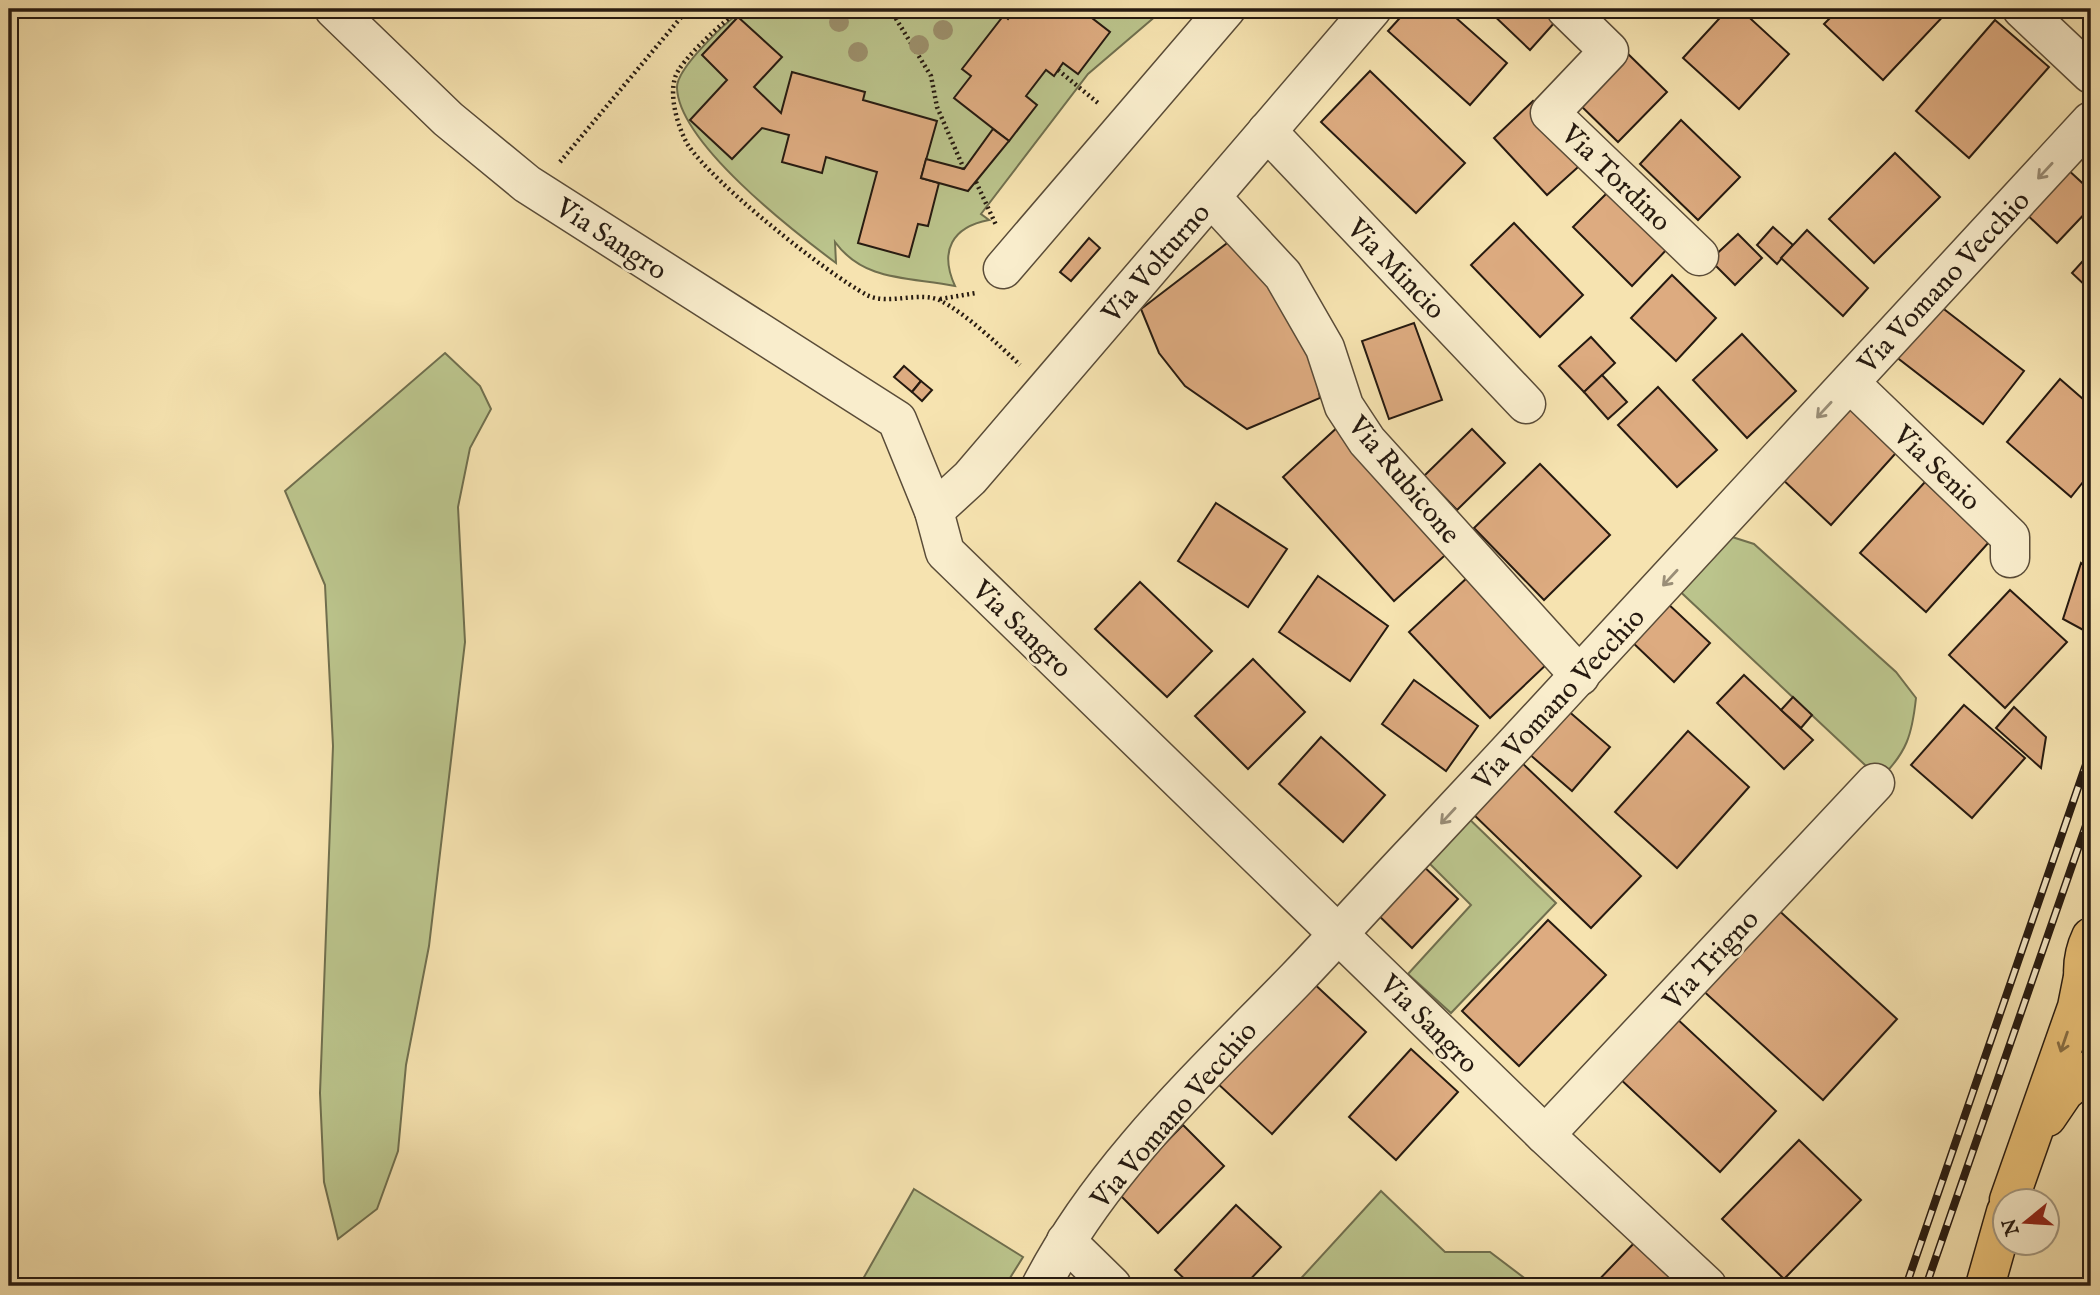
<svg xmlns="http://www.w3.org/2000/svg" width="2100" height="1295" viewBox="0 0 2100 1295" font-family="'IM FELL English',serif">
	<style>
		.green { fill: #bbc48c; stroke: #706f4e; stroke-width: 2 }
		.building { fill: #ddab80; stroke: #261a10; stroke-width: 2 }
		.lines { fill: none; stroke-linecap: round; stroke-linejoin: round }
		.minor-casing { stroke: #5a4c38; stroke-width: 41 }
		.major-casing { stroke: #261a10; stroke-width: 41 }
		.path { stroke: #261a10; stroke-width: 4.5; stroke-dasharray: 2 3.5; stroke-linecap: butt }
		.minor { stroke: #f9edcc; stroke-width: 38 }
		.major { stroke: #ebc278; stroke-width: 38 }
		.rail-casing { stroke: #261a10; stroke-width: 8 }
		.rail { stroke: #f9edcc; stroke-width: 5; stroke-dasharray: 16; stroke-linecap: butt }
		.tree { fill: #9c906c }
		.oneway { stroke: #9a8e77 }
		.oneway2 { stroke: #886e44 }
		.labels { text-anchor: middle; stroke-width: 5; stroke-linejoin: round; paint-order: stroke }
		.street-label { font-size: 28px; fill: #261a10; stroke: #f9edcc }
	</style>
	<rect width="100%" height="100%" fill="#f6e3b0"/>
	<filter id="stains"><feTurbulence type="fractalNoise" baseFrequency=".00286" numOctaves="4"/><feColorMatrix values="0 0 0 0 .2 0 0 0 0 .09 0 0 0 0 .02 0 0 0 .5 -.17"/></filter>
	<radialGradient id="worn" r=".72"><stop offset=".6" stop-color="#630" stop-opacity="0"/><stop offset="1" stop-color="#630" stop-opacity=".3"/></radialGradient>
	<!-- green -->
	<g class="green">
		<path d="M745,9H1164L1088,74L981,214L989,220C952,227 939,251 955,286C910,277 864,282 835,242L836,263C793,231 679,143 677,88C676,68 728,20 745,9Z"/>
		<polygon points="445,353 480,386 491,409 470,448 458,507 465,642 429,946 406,1065 398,1151 377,1209 338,1239 324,1182 320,1093 333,746 325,585 285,491"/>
		<path d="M1729,536L1754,544L1896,672L1916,698C1912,735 1907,752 1880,779L1671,583Z"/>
		<polygon points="1461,811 1556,903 1451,1013 1408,974 1471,905 1420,854"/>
		<polygon points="914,1189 1023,1257 1005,1286 859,1286"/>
		<polygon points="1381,1191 1445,1252 1490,1252 1527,1280 1527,1286 1294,1286"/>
	</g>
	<!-- building -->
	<g class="building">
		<polygon points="1016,9 1099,9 1092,18 1110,32 1078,74 1063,63 1054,76 1046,70 1026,96 1037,105 1009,141 954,98 971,76 962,69 1004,15 1008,19"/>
		<polygon points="1408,9 1446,9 1507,63 1470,105 1388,31"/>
		<polygon points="1487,9 1561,9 1564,12 1530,50"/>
		<polygon points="1728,9 1740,9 1789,54 1739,109 1683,58"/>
		<polygon points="1839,9 1950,9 1883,80 1824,24"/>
		<polygon points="738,17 782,57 754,87 781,113 792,72 865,92 863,100 937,121 921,178 939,183 928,226 918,224 909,257 858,243 877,172 826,157 822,173 782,162 789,135 762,128 732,159 690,120 727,80 702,55"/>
		<polygon points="1995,20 2049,67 1969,158 1916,111"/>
		<polygon points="1624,50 1667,92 1618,142 1575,100"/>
		<polygon points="1370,71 1465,163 1416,213 1321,122"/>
		<polygon points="1533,101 1587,159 1547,195 1494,138"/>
		<polygon points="1681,120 1740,177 1698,220 1640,164"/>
		<polygon points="993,129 1009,141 968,191 921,178 926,159 964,169"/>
		<polygon points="1895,153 1940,197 1874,263 1829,219"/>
		<polygon points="2065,167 2091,191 2091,207 2057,243 2023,211"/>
		<polygon points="1612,188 1670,246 1632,286 1573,227"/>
		<polygon points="1514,223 1583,295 1540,337 1471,265"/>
		<polygon points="1773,227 1793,245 1777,264 1757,245"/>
		<polygon points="1807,230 1868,288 1843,316 1781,258"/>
		<polygon points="1239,234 1307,327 1320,398 1247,429 1185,386 1159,353 1141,309"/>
		<polygon points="1738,234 1762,258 1735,285 1710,260"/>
		<polygon points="1089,238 1100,248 1071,281 1060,272"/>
		<polygon points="2091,252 2091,291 2072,273"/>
		<polygon points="1672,275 1716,318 1676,361 1631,318"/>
		<polygon points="1936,303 2024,371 1983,424 1895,356"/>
		<polygon points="1414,323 1442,400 1389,419 1362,341"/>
		<polygon points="1742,334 1796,391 1747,438 1693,380"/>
		<polygon points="1591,337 1615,363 1584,392 1559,366"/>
		<polygon points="904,366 921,381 912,392 894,377"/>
		<polygon points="1602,375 1627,402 1608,419 1584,392"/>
		<polygon points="2060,379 2091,406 2091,472 2071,497 2007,442"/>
		<polygon points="921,381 932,390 922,401 912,392"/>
		<polygon points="1658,387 1717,450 1677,487 1618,425"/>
		<polygon points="1852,397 1904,444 1831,525 1780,477"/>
		<polygon points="1340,425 1452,549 1394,601 1283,477"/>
		<polygon points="1472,429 1505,463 1457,510 1424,476"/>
		<polygon points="1540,464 1610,535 1544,600 1474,528"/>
		<polygon points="1925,482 1990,541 1926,612 1860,553"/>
		<polygon points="1216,503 1287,549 1248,607 1178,561"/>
		<polygon points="2081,563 2091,572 2091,620 2087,632 2063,619"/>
		<polygon points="1318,576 1388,626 1350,681 1279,632"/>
		<polygon points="1469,576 1549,662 1490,718 1409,632"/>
		<polygon points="1140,582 1212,651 1167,697 1095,629"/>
		<polygon points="2010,590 2067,642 2005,708 1949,655"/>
		<polygon points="1666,602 1710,643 1674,682 1630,640"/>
		<polygon points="1253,659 1305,712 1248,769 1195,716"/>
		<polygon points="1744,675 1813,740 1784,769 1717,703"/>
		<polygon points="1414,680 1478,726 1446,771 1382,724"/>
		<polygon points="1793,697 1812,715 1801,728 1781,710"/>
		<polygon points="1964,705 2025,758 1972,818 1911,765"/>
		<polygon points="2014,707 2046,737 2041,768 1996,728"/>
		<polygon points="1566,709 1610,747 1572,791 1528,753"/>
		<polygon points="1688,731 1749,787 1677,868 1615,812"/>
		<polygon points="1321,737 1385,795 1343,842 1279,784"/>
		<polygon points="1520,761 1641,876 1591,928 1472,813"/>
		<polygon points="1419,862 1458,899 1412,948 1373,910"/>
		<polygon points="1774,906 1897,1019 1823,1100 1699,987"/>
		<polygon points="1548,920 1606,975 1519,1066 1462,1011"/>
		<polygon points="1310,980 1366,1032 1272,1134 1216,1082"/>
		<polygon points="1674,1016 1776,1111 1720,1172 1618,1077"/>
		<polygon points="1411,1049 1458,1092 1396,1160 1349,1117"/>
		<polygon points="1183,1125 1224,1166 1158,1233 1117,1192"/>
		<polygon points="1799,1140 1861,1200 1784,1279 1722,1219"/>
		<polygon points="1236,1205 1281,1247 1244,1286 1192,1286 1175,1270"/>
		<polygon points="1638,1239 1688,1286 1593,1286"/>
	</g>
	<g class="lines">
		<defs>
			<g id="minor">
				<polyline points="334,9 448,119 527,184 897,420 934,511 945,552 1545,1135 1707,1286"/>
				<polyline points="1566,9 1609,51 1550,113 1699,256"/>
				<polyline points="2022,9 2091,74"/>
				<polyline points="1267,131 1526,404"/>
				<polyline points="1211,197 1283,275 1325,348 1344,406 1367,441 1580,676"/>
				<polyline points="1003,269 1226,9"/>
				<polyline points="1850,383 2010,537 2010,558"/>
				<polyline points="934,511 970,478 1372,9"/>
				<polyline points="1545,1135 1875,783"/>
				<polyline points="1066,1241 1112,1286"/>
				<path d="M1041,1286C1102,1167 1205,1073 1297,978C1339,934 1379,889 1421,845C1646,605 1869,363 2091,121"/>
			</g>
			<g id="major">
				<path d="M2089,1002C2081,980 2081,958 2091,937"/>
				<polyline points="2047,1117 2064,1092 2091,1069"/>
				<polyline points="2009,1200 2077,1007 2083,977"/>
				<polyline points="1985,1286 2006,1212"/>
			</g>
		</defs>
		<!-- minor casing -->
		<use href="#minor" class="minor-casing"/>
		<!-- major casing -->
		<use href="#major" class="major-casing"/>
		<!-- path -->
		<g class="path">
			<path d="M741,9C726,19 679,61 675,78C669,97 678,128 688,145C713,183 826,273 867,295C888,306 921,290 941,301C965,313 1000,346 1020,365"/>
			<polyline points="890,9 931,76 937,107 964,169"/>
			<polyline points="1058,70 1098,103"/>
			<polyline points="560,162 688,9"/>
			<polyline points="976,182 996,225"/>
			<polyline points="940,299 976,293"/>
		</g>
		<!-- minor -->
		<use href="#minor" class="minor"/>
		<!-- major -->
		<use href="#major" class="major"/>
		<defs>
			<g id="rail">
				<polyline points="1906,1286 2091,750"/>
				<polyline points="1926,1286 2091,811"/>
			</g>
		</defs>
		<!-- rail casing -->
		<use href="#rail" class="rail-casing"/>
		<!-- rail -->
		<use href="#rail" class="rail"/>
	</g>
	<!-- trees -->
	<g class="tree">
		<circle cx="839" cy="22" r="10"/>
		<circle cx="943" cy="30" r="10"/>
		<circle cx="919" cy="45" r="10"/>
		<circle cx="858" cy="52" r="10"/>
	</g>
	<!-- one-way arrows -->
	<defs><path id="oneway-shaft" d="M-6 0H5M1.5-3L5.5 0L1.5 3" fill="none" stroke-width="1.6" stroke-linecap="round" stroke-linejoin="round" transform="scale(1.75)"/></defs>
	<g class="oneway">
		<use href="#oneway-shaft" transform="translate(2045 171) rotate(133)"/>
		<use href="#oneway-shaft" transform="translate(1824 410) rotate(133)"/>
		<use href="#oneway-shaft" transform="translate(1670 578) rotate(133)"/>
		<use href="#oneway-shaft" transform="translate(1448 816) rotate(133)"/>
	</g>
	<use class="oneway2" href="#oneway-shaft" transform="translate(2064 1042) rotate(109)"/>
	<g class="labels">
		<!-- street labels -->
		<g class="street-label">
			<text transform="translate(1617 177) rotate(44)" y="10">Via Tordino</text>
			<text transform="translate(612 238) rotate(33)" y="10">Via Sangro</text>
			<text transform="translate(1155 262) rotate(-49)" y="10">Via Volturno</text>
			<text transform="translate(1397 268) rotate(46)" y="10">Via Mincio</text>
			<text transform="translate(1943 281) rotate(-47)" y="10">Via Vomano Vecchio</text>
			<text transform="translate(1938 467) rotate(44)" y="10">Via Senio</text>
			<text transform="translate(1405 479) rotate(50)" y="10">Via Rubicone</text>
			<text transform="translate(1023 628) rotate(44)" y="10">Via Sangro</text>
			<text transform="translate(1558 698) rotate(-47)" y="10">Via Vomano Vecchio</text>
			<text transform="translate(1710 959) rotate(-47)" y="10">Via Trigno</text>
			<text transform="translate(1430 1023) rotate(45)" y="10">Via Sangro</text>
			<text transform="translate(1173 1114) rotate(-49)" y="10">Via Vomano Vecchio</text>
		</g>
	</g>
	<!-- margin -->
	<rect width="2100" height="1295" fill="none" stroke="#f6e3b0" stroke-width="35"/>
	<rect x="10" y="10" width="2079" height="1274" fill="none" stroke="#261a10" stroke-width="3.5"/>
	<rect x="18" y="18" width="2065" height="1260" fill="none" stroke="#261a10" stroke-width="2"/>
	<!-- north arrow -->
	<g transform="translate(2026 1222) rotate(252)"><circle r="33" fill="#f9edcc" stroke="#a59981" stroke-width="2"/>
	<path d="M0-5L12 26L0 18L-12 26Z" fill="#8f2418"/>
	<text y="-10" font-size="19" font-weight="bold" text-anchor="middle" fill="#261a10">N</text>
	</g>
	<rect width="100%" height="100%" filter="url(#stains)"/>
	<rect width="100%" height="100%" fill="url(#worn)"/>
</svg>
